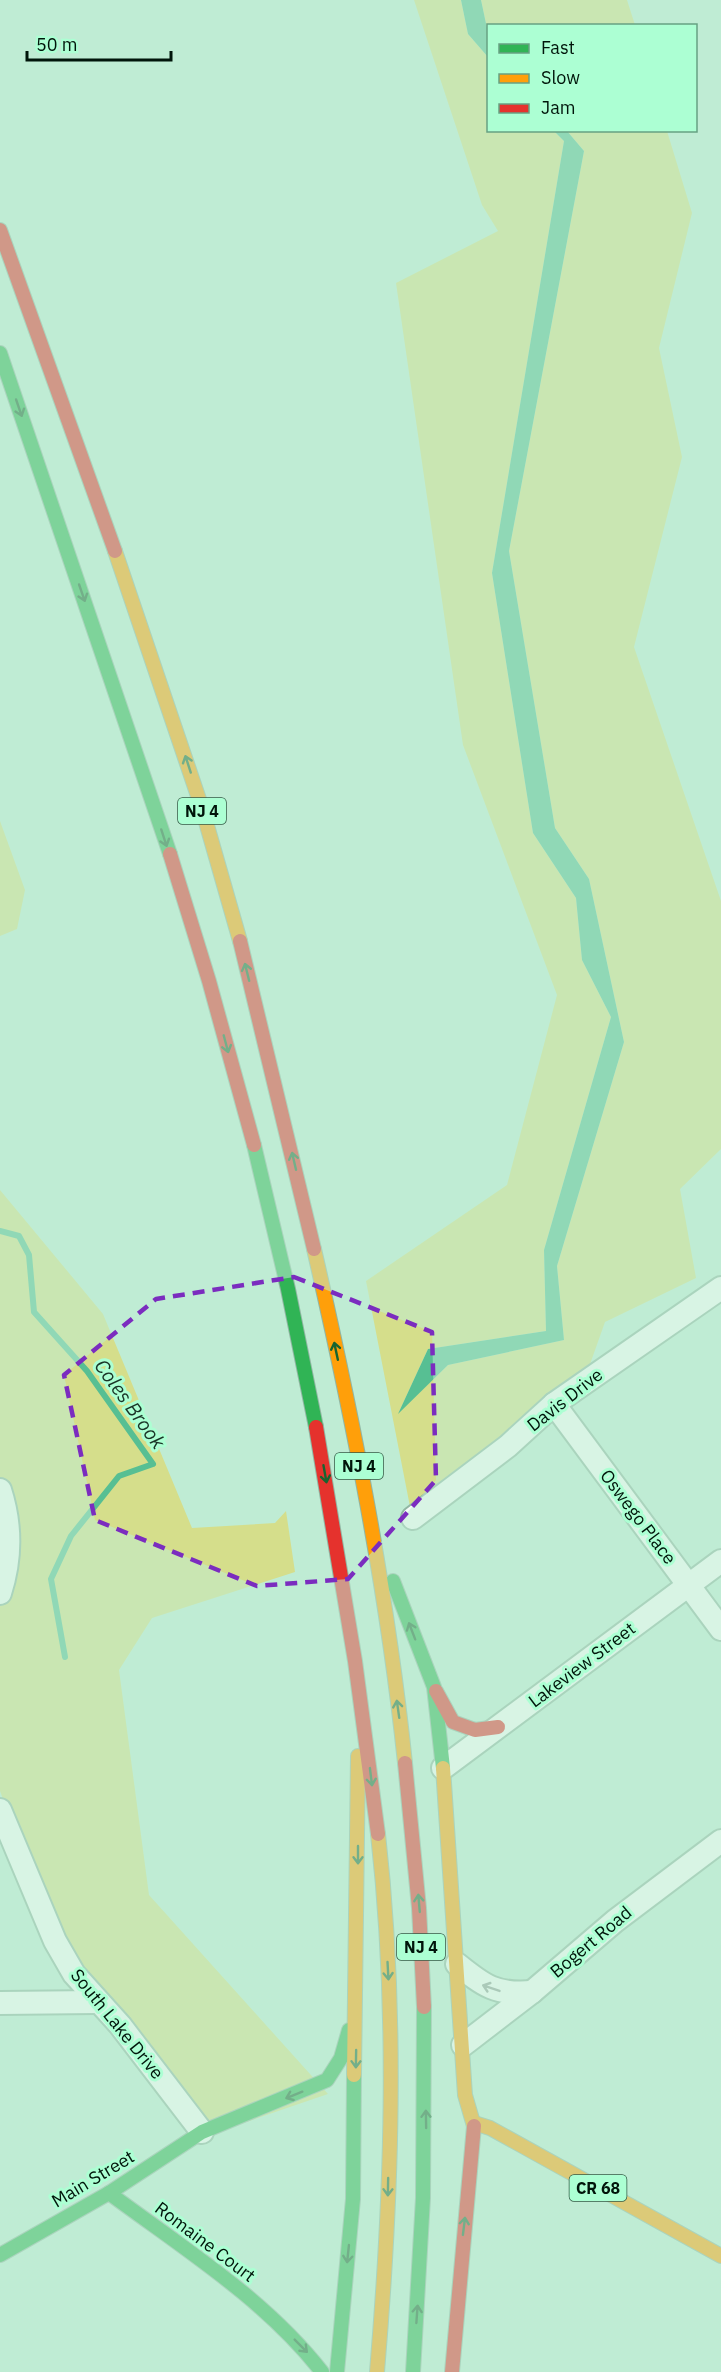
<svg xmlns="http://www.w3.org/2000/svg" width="721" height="2372" viewBox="0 0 721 2372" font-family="'IBM Plex Sans',sans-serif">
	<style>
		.green { fill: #d5de8b }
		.water { fill: #57bf93 }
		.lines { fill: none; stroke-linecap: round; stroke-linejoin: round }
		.stream { stroke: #57bf93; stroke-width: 6 }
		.street-casing { stroke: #91b6a3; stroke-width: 26 }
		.fast-casing { stroke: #91b6a3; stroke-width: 16 }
		.slow-casing { stroke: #91b6a3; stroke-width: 16 }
		.jam-casing { stroke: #91b6a3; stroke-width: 16 }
		.street { stroke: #f5fcf9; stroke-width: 22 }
		.fast { stroke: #30b455; stroke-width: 14 }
		.slow { stroke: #ff9f0a; stroke-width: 14 }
		.jam { stroke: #e5322d; stroke-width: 14 }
		.oneway { stroke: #186430 }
		.oneway2 { stroke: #93a099 }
		.marked { fill: none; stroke: #7b2cbf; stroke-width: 4.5; stroke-dasharray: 12 8; stroke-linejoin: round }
		.labels { text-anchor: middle; stroke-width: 6; stroke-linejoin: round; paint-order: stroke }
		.shield { fill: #acffd3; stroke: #345b46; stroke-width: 1.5 }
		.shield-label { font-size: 16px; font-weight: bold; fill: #00150a }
		.street-label { font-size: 18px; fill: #00150a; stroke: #acffd3 }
		.water-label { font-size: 20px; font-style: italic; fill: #1a3326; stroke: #acffd3 }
	</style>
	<rect width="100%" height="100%" fill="#bfecd4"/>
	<!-- green -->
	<g class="green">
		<polygon points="414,0 461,0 468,34 488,57 488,130 554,131 564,141 492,573 533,833 576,898 582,960 611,1017 544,1250 546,1331 428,1349 399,1412 448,1365 564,1340 557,1266 624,1042 589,879 555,828 509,551 584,151 567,131 667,131 692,213 659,348 682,457 634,647 721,901 721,1149 680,1189 696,1278 605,1322 578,1398 413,1522 366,1281 507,1185 557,995 463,745 396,283 498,231 482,205"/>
		<polygon points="481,0 627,0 635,25 488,26 488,33"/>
		<polygon points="0,821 25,890 17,929 0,936"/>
		<polygon points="0,1190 103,1314 192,1528 275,1523 286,1511 295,1572 152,1618 119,1670 149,1895 328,2094 217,2132 55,1941 0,1791"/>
	</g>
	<!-- water -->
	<g class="water">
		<polygon points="461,0 481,0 488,33 488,57 468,34"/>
		<polygon points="554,131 567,131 584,151 509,551 555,828 589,879 624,1042 557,1266 564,1340 448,1365 398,1414 428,1349 546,1331 544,1250 611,1017 582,960 576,898 533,833 492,573 564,141"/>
	</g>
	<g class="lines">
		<!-- stream -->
		<polyline class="stream" points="0,1231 19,1236 29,1255 34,1312 87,1371 153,1464 119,1476 71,1536 51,1579 65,1657"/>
		<defs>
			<g id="street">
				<polyline points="554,1404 721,1629"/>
				<path d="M0,1490C11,1524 11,1559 0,1593"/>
				<polyline points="413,1518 508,1446 554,1404 721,1288"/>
				<polyline points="443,1768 721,1561"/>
				<polyline points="0,1810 55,1941 74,1974 120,2025 202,2132"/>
				<path d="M457,1964C484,1986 496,1995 532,1992"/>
				<polyline points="0,2003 97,2002"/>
				<polyline points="463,2045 532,1992 615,1921 721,1841"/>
			</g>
			<g id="fast">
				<polyline points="0,353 170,854"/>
				<polyline points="254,1145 288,1289 316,1427"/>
				<polyline points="393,1581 434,1687 443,1768"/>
				<path d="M109,2193C183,2248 265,2299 322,2372"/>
				<polyline points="0,2255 109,2193 202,2132 327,2080 341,2058 349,2030"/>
				<polyline points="337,2372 353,2199 354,2075"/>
				<polyline points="413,2372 423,2198 424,2007"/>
			</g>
			<g id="slow">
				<polyline points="115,551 202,808 240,941"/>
				<path d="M314,1249C353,1419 387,1590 405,1763"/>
				<polyline points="443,1768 465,2095 474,2126"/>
				<polyline points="354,2075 358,1756"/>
				<polyline points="474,2123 490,2128 721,2256"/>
				<path d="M377,2372C392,2193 398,2013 378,1834"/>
			</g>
			<g id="jam">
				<polyline points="0,230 115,551"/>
				<polyline points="170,854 209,981 254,1145"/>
				<polyline points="240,941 314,1249"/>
				<polyline points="316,1427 355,1661 378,1834"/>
				<polyline points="436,1691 453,1722 475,1730 498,1727"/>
				<polyline points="405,1763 419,1908 424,2007"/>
				<polyline points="452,2372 474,2126"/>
			</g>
		</defs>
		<!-- street casing -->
		<use href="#street" class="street-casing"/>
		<!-- fast casing -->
		<use href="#fast" class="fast-casing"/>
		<!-- slow casing -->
		<use href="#slow" class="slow-casing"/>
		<!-- jam casing -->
		<use href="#jam" class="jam-casing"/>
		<!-- street -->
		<use href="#street" class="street"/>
		<!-- fast -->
		<use href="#fast" class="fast"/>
		<!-- slow -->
		<use href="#slow" class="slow"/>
		<!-- jam -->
		<use href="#jam" class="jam"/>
	</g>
	<!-- one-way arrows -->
	<defs><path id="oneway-shaft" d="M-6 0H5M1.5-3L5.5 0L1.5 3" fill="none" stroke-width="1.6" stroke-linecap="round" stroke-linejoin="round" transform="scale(1.5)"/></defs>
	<g class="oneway">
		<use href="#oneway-shaft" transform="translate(19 408) rotate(71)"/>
		<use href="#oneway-shaft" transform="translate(82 593) rotate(71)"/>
		<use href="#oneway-shaft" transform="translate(188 764) rotate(-108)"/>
		<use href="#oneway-shaft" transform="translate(164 838) rotate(72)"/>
		<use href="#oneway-shaft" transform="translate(247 972) rotate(-104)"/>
		<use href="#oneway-shaft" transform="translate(226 1044) rotate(75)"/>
		<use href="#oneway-shaft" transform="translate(294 1161) rotate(-103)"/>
		<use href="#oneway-shaft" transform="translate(336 1351) rotate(-102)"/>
		<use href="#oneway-shaft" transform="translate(325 1474) rotate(80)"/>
		<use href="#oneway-shaft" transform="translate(412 1631) rotate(-111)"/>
		<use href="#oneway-shaft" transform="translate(398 1709) rotate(-98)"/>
		<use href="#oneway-shaft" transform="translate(371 1777) rotate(83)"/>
		<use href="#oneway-shaft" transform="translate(358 1855) rotate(90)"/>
		<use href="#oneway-shaft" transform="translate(419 1903) rotate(-95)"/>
		<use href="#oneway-shaft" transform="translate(388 1971) rotate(87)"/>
		<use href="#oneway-shaft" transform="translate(356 2059) rotate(91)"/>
		<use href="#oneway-shaft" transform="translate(294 2095) rotate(158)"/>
		<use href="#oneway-shaft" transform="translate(426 2119) rotate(-91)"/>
		<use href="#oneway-shaft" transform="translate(388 2187) rotate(91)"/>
		<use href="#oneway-shaft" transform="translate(464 2226) rotate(-83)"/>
		<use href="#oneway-shaft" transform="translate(348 2254) rotate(96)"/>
		<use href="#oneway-shaft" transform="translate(417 2314) rotate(-86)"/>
		<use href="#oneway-shaft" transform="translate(301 2346) rotate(45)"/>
	</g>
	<use class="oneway2" href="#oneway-shaft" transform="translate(491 1988) rotate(-161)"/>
	<!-- marked area -->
	<path d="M0 0H721V2372H0ZM294,1277L432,1332L436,1480L348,1579L257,1586L95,1520L64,1375L156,1299Z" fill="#bfecd4" fill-opacity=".55" fill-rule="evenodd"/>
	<path class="marked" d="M294,1277L432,1332L436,1480L348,1579L257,1586L95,1520L64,1375L156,1299Z"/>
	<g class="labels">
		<!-- shield labels -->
		<g class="shield">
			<rect x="178" y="798" width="48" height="26" rx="4.5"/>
			<rect x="335" y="1453" width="48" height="26" rx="4.5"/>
			<rect x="397" y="1934" width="48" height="26" rx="4.5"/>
			<rect x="569.5" y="2175" width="57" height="26" rx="4.5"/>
		</g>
		<g class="shield-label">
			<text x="202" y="817">NJ 4</text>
			<text x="359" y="1472">NJ 4</text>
			<text x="421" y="1953">NJ 4</text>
			<text x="598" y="2194">CR 68</text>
		</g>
		<!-- street labels -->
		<g class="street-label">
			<text transform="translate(565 1400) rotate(-38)" y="6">Davis Drive</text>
			<text transform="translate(638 1517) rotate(53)" y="6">Oswego Place</text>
			<text transform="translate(582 1665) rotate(-37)" y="6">Lakeview Street</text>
			<text transform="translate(591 1942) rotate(-40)" y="6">Bogert Road</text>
			<text transform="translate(117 2024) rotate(51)" y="6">South Lake Drive</text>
			<text transform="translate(93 2179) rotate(-31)" y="6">Main Street</text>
			<text transform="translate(205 2242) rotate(37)" y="6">Romaine Court</text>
		</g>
		<!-- water labels -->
		<g class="water-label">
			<text transform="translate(130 1404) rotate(54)" y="7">Coles Brook</text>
		</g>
	</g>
	<!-- legend -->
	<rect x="487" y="24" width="210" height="108" fill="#acffd3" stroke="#67a183" stroke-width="1.5"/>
	<rect x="499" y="44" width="30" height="9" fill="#30b455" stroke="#67a183" stroke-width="1.5"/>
	<text x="541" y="54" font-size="18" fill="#00150a">Fast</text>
	<rect x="499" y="74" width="30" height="9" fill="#ff9f0a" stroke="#67a183" stroke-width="1.5"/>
	<text x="541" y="84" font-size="18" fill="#00150a">Slow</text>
	<rect x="499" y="104" width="30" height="9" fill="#e5322d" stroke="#67a183" stroke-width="1.5"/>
	<text x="541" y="114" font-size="18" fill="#00150a">Jam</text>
	<!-- scale -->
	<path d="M27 51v9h144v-9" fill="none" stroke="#00150a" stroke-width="3"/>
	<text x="36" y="51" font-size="18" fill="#00150a" stroke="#acffd3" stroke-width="4.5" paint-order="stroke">50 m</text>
</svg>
